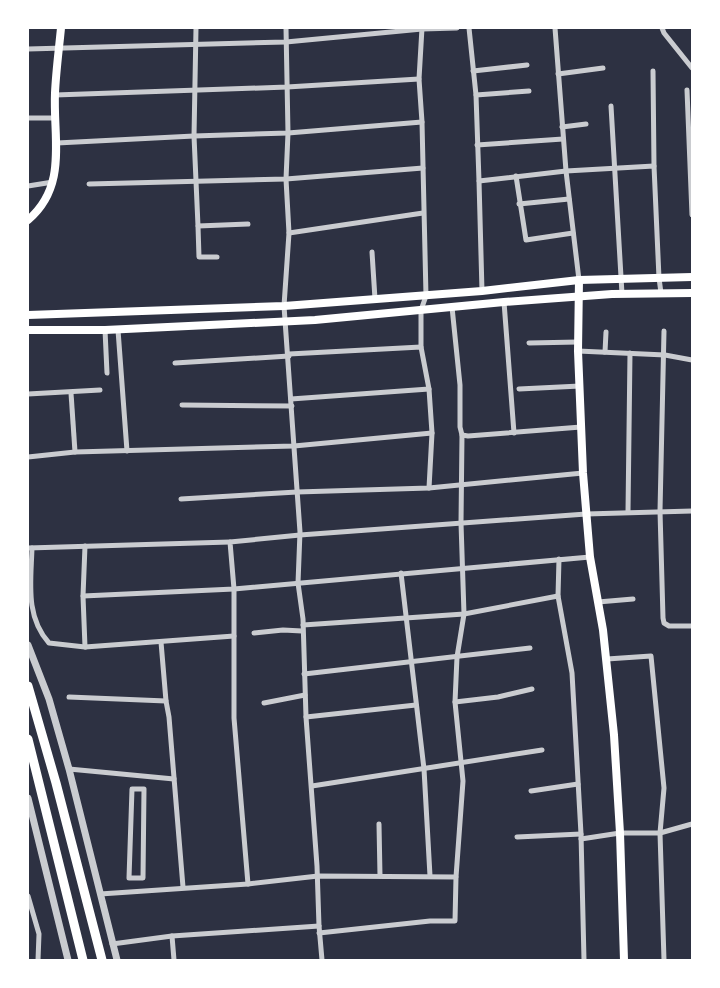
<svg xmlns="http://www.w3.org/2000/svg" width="720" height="988" viewBox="0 0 720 988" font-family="'PT Sans',sans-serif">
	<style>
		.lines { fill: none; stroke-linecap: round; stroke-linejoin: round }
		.minor { stroke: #caccd0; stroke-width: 5 }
		.tertiary { stroke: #caccd0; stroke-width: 7 }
		.secondary { stroke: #fff; stroke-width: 8 }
		.trunk { stroke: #fff; stroke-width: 9 }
	</style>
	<rect width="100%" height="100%" fill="#2d3142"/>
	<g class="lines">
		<!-- minor -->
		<g class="minor">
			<polyline points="196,28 194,136 198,226 248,224"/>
			<polyline points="286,28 288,133 286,179 289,233 284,306 300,532 298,583 303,619 306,717 317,866 319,926 322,960"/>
			<polyline points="469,28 476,95 479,181 566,171 654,166 659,278 661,293"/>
			<polyline points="555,28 566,171 579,280"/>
			<polyline points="662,28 664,33 692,68"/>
			<polyline points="28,49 286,42 422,29 457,28"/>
			<polyline points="473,71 527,65"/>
			<polyline points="653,71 654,166"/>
			<polyline points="558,74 603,68"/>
			<polyline points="687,90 692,215"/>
			<polyline points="55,95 287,87 419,79"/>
			<polyline points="476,95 529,91"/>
			<polyline points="611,106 622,294"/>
			<polyline points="28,118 56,118"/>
			<polyline points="562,127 586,124"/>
			<polyline points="57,143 194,136 288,133 422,122"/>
			<polyline points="477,145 563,139"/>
			<polyline points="516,176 526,240 573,233"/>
			<polyline points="479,181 482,291"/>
			<polyline points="89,184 286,179 423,168"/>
			<polyline points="28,186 53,182"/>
			<polyline points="519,204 569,199"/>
			<polyline points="198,226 199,257 217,257"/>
			<polyline points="289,233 423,213"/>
			<polyline points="372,252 375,299"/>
			<polyline points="504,302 514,433"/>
			<polyline points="105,330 107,373"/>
			<polyline points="118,330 127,451"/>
			<polyline points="664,331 660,511 663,618 664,623 669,626 692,626"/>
			<polyline points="529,343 578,342"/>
			<polyline points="421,347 421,310 426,296 422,122 419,79 422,28"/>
			<polyline points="578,351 665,355 692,360"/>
			<polyline points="605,352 606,332"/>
			<polyline points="289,354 421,347 429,389 432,433 429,488"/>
			<polyline points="175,363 289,356"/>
			<polyline points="519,389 580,386"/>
			<polyline points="71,393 75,452"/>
			<polyline points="28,394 100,390"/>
			<polyline points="291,399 429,389"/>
			<polyline points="182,405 292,406"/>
			<polyline points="462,435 468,436 581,427"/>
			<polyline points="28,457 75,452 294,446 432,433"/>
			<polyline points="181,499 297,492 429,488 583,473"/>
			<polyline points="628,512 630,353"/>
			<polyline points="85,546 83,596 85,647"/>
			<polyline points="28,548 230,542"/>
			<path d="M32,548C31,582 25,616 49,643L85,647L234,636"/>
			<polyline points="559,559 558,596 572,673 581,834 584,960"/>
			<polyline points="401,573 424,769 430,876"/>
			<polyline points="83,596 234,589 590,557"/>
			<polyline points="598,602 633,599"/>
			<polyline points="303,625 464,614 558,596"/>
			<polyline points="254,633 283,630 302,631"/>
			<polyline points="161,642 166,701 169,717 183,887"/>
			<polyline points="607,659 651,656 664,788 660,833 664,960"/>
			<polyline points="304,674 530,648"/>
			<polyline points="69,697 166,701"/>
			<polyline points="455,702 498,697 532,689"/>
			<polyline points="264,703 305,695"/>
			<polyline points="306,717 416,705"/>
			<polyline points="69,769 174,779"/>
			<polyline points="312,786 542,750"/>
			<polygon points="132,789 144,789 143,878 129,878"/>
			<polyline points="531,791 578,784"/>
			<polyline points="379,824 380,876"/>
			<polyline points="517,837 581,834"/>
			<polyline points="581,839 620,833 660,833 692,824"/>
			<polyline points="248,884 234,718 234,589 230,542 300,535 586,514 692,511"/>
			<polyline points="100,894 248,884 318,876 456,877"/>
			<polyline points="28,896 39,934 38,960"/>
			<polyline points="319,933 430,921 455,921 456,877 463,781 455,702 457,657 464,614 461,523 462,435 460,427 460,385 452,307"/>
			<polyline points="172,936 174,960"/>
			<polyline points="112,944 172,936 319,926"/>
		</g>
		<!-- tertiary -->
		<g class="tertiary">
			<polyline points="28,645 49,699 69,769 117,960"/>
			<polyline points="28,798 68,960"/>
		</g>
		<!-- secondary -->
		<g class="secondary">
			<path d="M28,220C68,186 53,139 55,93C56,71 59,49 61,28"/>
			<polyline points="579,280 578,351 583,473 590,557 603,630 614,735 620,833 624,960"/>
			<polyline points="28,315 284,306 482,291 579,280 692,277"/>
			<polyline points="28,330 105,330 315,320 504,302 612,294 692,293"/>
		</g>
		<!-- trunk -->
		<g class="trunk">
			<polyline points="28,686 56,783 102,960"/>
			<polyline points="28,739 83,960"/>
		</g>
	</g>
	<!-- border -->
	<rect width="720" height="988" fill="none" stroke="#ffffff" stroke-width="58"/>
</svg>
